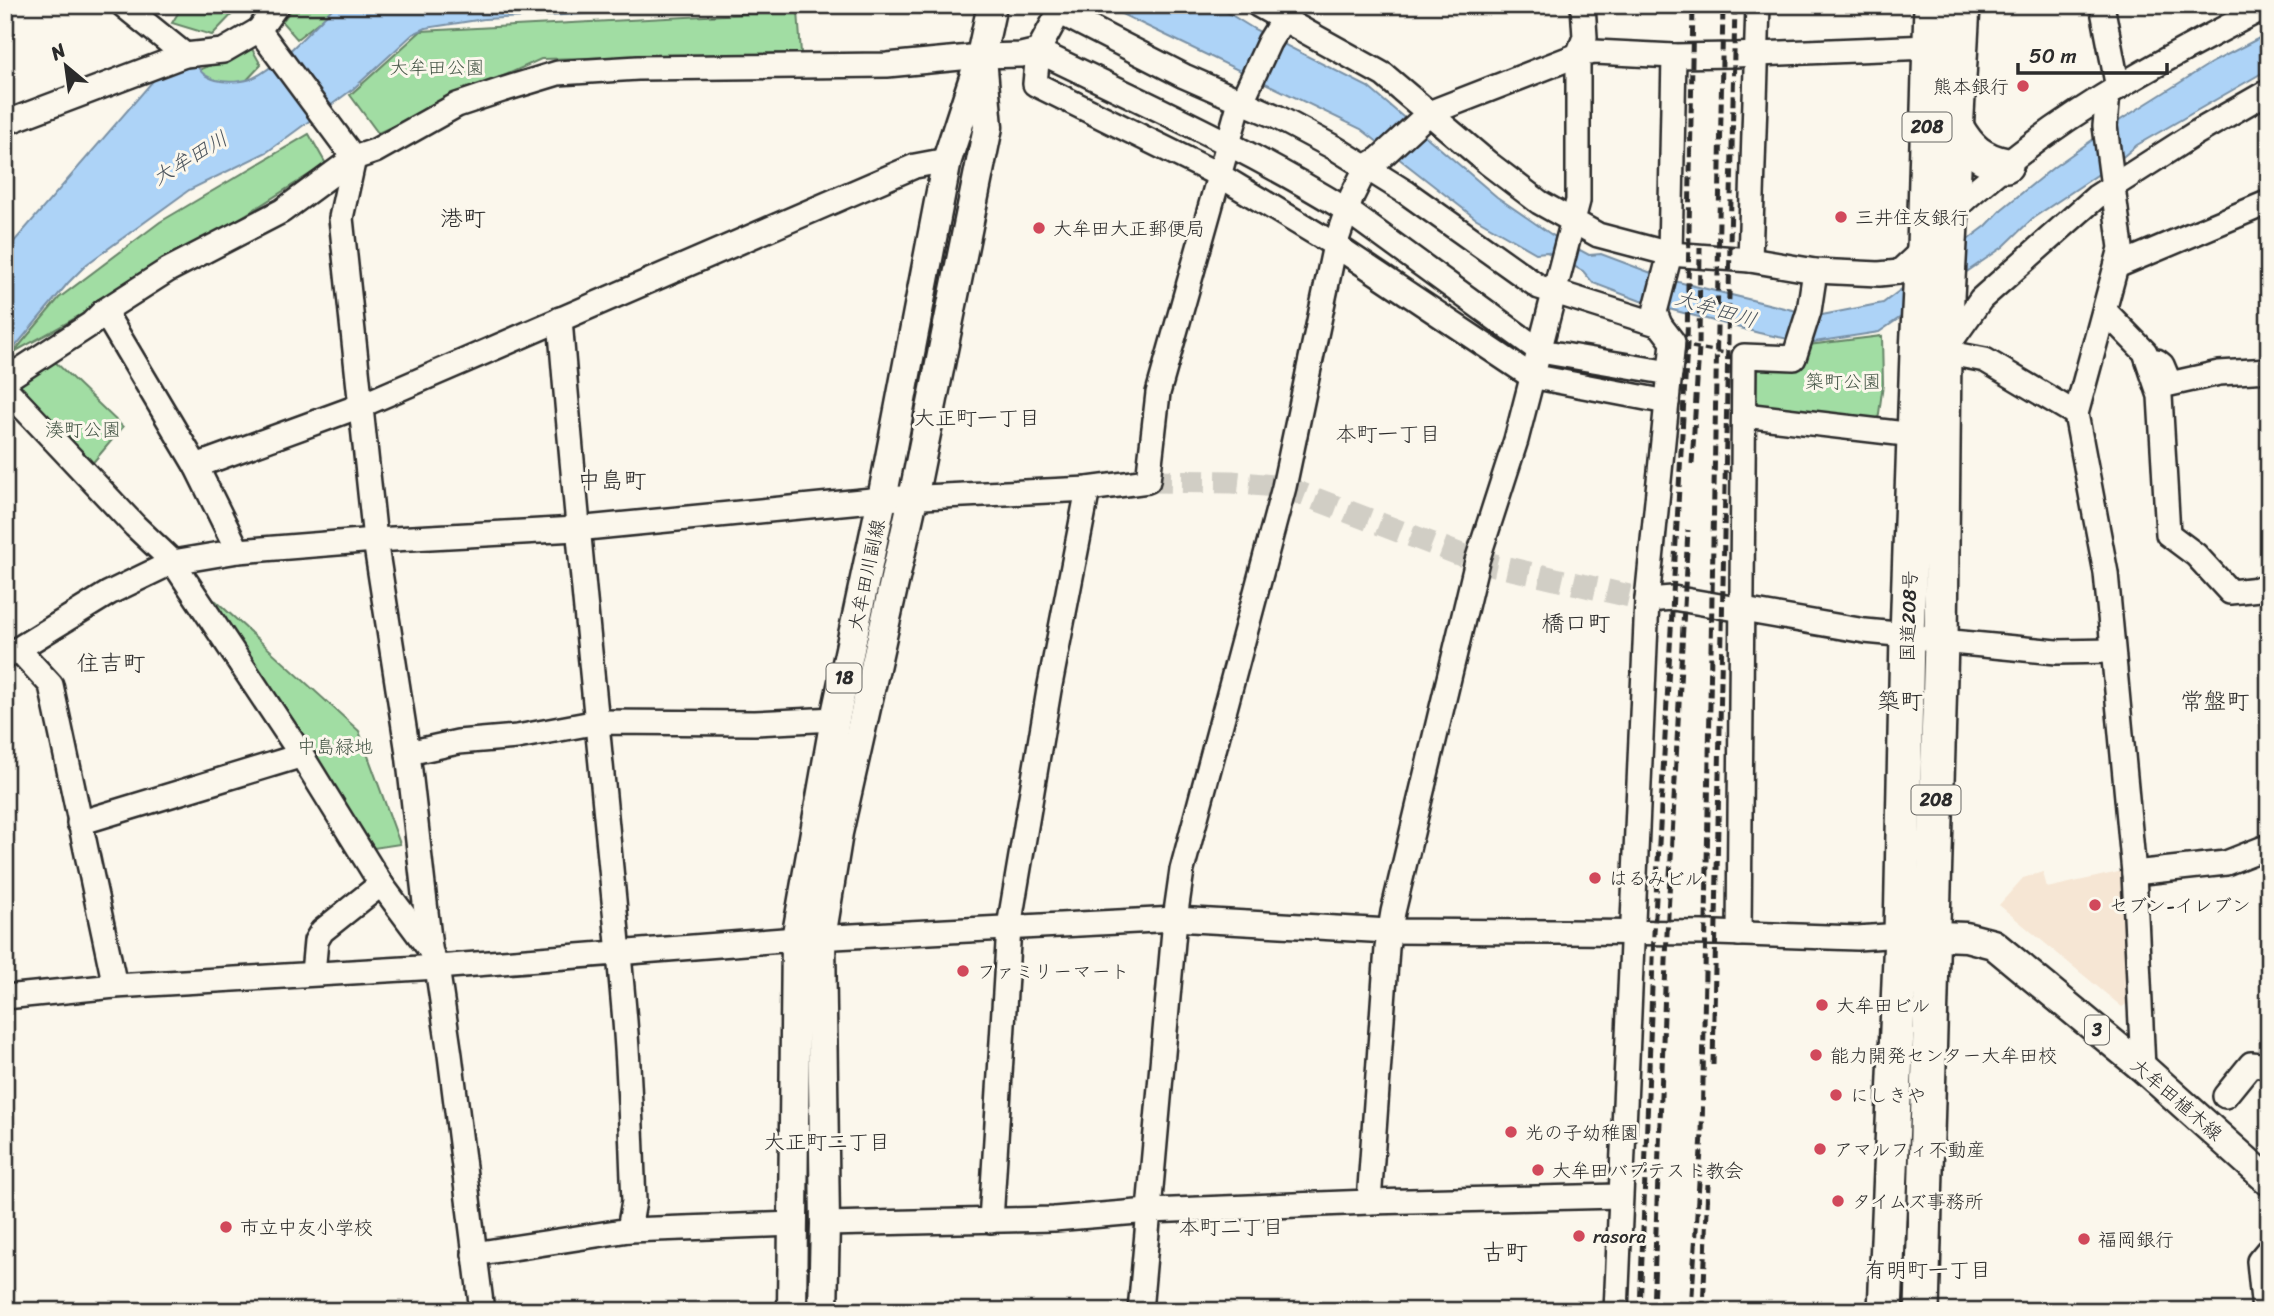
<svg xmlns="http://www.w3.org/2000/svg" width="2274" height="1316" viewBox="0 0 2274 1316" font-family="Sriracha,'Klee One',sans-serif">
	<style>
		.built { fill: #f6e6d4 }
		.green { fill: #a1dda3; stroke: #668467; stroke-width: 2 }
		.water { fill: #add3f7; stroke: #7990a5; stroke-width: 2 }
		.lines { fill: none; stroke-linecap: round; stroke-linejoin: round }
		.minor-tunnel { stroke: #d1cec5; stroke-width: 23; stroke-dasharray: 23 11; stroke-linecap: butt }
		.minor-casing { stroke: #2b2b2b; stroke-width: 28 }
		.major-casing { stroke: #2b2b2b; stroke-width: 33 }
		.highway-casing { stroke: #2b2b2b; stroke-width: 38 }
		.path { stroke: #2b2b2b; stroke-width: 3.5; stroke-dasharray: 7 5; stroke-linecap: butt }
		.minor { stroke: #fbf7ec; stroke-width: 23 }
		.major { stroke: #fbf7ec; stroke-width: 28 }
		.highway { stroke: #fbf7ec; stroke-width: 33 }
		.rail { stroke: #2b2b2b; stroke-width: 5; stroke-dasharray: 10 5; stroke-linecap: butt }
		.poi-dot { fill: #d1495b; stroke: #fbf7ec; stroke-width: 2.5 }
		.labels { text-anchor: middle; stroke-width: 6; stroke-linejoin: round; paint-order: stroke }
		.shield { fill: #fbf7ec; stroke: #696865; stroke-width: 2 }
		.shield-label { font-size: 18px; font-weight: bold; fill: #2b2b2b }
		.park-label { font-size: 19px; fill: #485849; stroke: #fbf7ec }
		.poi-label { font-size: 19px; fill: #2b2b2b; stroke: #fbf7ec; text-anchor: start }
		.street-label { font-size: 19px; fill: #2b2b2b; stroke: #fbf7ec }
		.water-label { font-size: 21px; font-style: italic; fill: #4c555e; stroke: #fbf7ec }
		.neighbourhood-label { font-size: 21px; fill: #2b2b2b; stroke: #fbf7ec }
		.quarter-label { font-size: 23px; fill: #2b2b2b; stroke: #fbf7ec }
	</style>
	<rect width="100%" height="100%" fill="#fbf7ec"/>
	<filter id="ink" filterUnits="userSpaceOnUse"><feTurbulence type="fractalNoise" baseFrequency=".0143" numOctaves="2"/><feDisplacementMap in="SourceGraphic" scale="14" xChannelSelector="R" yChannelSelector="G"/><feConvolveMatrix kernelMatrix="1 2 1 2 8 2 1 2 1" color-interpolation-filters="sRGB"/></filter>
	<g filter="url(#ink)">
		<!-- built -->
		<polygon class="built" points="2123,871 2134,992 2128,1003 2122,1007 1999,905 2023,878 2043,872 2047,888"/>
		<!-- green -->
		<g class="green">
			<polygon points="183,5 241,5 212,35 172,23"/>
			<polygon points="295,5 340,5 297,39 282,22"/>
			<polygon points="798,11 801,53 541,59 378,133 350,95 421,31"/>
			<polygon points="252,49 261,65 245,82 215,85 194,72"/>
			<path d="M309,134L326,164C223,229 121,295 14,352L59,298L160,222Z"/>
			<polygon points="1882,336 1883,384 1878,421 1762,408 1752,404 1753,366 1766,364 1798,368 1808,345"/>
			<polygon points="48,355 123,427 85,472 5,388"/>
			<polygon points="194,594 216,601 359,731 400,844 374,848"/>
		</g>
		<!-- water -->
		<g class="water">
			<path d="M336,5H758L484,19L426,28L413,34L353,89L267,152L189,190L87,264L68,283L5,359V252L158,75L196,63C200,73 206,77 216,80C226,83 244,82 253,78C280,65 314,26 336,5Z"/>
			<polygon points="1103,5 1215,5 1254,29 1368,87 1497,197 1552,235 1589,255 1601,254 1670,280 1817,316 1883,303 1986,226 2002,209 2054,167 2122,119 2211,63 2269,33 2269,69 2137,145 2118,161 2033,218 2003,247 1879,332 1808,343 1759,333 1646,303 1593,283 1583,271 1547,252 1536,253 1475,218 1361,129"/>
		</g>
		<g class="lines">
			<!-- minor-tunnel -->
			<polyline class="minor-tunnel" points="1148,481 1232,482 1284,487 1477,561 1647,600"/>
			<defs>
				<g id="minor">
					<polyline points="123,5 185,55"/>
					<polyline points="1258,5 1384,75 1488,163 1539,202 1598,235 1670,254 1750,260 1815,271 1879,274 1899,272 1926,247"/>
					<polyline points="2102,5 2118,88"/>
					<polyline points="1059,12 1184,76 1277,117 1335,148 1407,193 1539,287 1660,325 1673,342 1647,600 1616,1311"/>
					<polyline points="259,30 354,158 341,218 375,540 408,753 430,947"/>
					<polyline points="2108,94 2105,126 2121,248 2076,414 2106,573 2134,873 2143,1068"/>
					<polyline points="5,123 185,55 223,51 259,30 277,5"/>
					<path d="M1949,216C1961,200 1980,187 1996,173C2078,104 2174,54 2269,5"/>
					<polyline points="1750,260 1758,5"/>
					<polyline points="2117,266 2269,202"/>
					<polyline points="104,311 196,466 238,551"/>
					<polyline points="2105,311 2145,352 2160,396 2168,534 2196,555 2230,592 2269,588"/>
					<path d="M560,319C578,550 604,780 624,1010C630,1073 631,1137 634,1201L629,1230"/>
					<polyline points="1660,325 1655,312 1670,254 1674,56"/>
					<polyline points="1944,351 1981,299 2096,197 2196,133 2269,91"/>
					<polyline points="1944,352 1985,360 2076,414"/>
					<polyline points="2157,361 2162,365 2170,384 2219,373 2269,370"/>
					<polyline points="5,380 91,324 104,311 168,270 282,211 354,158 375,151 457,105 502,90 558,73 638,68 887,65 981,56 1021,55 1038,51 1063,5"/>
					<polyline points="5,388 135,526 173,562 300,753 381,884 430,950 437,967 450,1055 482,1311"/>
					<path d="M1667,402L1531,376L1335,245L1219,175L1035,84L1038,51C1143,102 1248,149 1348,211L1540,351L1670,373"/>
					<polyline points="1744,415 1914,435"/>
					<polyline points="196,466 360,406 915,166 947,160"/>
					<polyline points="1647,600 1673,598 1865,631 1907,635 1941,641 2057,652 2112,651"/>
					<polyline points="18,649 51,685 115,986"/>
					<polyline points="5,657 109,593 173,562 238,551 375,540 576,529 882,499 1088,489 1148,481 1158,393 1237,112 1269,42 1292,5"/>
					<polyline points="408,753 458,742 517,737 598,722 755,723 835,719"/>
					<polyline points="79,823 293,758 300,753"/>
					<polyline points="2134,873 2226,863 2269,846"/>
					<polyline points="1739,934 1744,356 1794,358 1809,311 1815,271"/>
					<polyline points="313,973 316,941 322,931 381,884"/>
					<polyline points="5,997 115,986 437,967 796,939 1175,919 1389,931 1716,933 1857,938 1901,935"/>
					<polyline points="2225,1096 2251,1064 2269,1066"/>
					<polyline points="1369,1202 1387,948 1393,912 1477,561 1516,440 1578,201 1578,55 1585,37 1583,5"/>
					<polyline points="991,1221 1009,927 1049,690 1088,489"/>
					<polyline points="825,1224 1054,1219 1149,1211 1369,1202 1619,1196"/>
					<polyline points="474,1254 629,1230 794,1224"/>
					<polyline points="1140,1311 1175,919 1182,870 1284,487 1335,245 1352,196 1367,166 1379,159 1429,113 1578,55 1595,52 1674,56 1734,55 1929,47"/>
					<polyline points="2264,1311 2259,1261 2269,1249"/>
				</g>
				<g id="major">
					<polyline points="1911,935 1966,937 1993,944 2143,1068 2269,1181"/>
					<polyline points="792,1311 796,939 835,719 882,499 947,160 981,56 992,5"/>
					<polyline points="823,1311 825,1224 821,938 838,833 913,498 988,127 983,69"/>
				</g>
				<g id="highway">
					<path d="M1957,128C1969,149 1981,160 2006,165"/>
					<polyline points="1885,1311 1901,935 1907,635 1917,353 1921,268 1924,248 1931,5"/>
					<polyline points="1922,1311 1941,641 1944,352 1963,5"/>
				</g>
			</defs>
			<!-- minor casing -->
			<use href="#minor" class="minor-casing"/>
			<!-- major casing -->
			<use href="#major" class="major-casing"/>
			<!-- highway casing -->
			<use href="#highway" class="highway-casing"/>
			<!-- path -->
			<polyline class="path" points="1692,347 1725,353"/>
			<!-- minor -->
			<use href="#minor" class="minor"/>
			<!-- major -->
			<use href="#major" class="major"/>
			<!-- highway -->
			<use href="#highway" class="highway"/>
			<!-- rail -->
			<g class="rail">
				<polyline points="1692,464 1699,348 1700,247"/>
				<polyline points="1713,1065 1735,5"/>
				<polyline points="1640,1311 1654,933 1687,345 1693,5"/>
				<polyline points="1653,1311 1667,934 1688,530"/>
				<polyline points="1691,1311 1702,1134 1723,5"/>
				<polyline points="1703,1311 1708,1184"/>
			</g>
		</g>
	</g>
	<!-- markers -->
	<g class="poi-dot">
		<circle cx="2023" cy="86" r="7"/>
		<circle cx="1841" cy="217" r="7"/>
		<circle cx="1039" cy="228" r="7"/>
		<circle cx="1595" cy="878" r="7"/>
		<circle cx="2095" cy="905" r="7"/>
		<circle cx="963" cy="971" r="7"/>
		<circle cx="1822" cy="1005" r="7"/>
		<circle cx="1816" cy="1055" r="7"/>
		<circle cx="1836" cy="1095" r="7"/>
		<circle cx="1511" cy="1132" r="7"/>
		<circle cx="1820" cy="1149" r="7"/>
		<circle cx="1538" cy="1170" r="7"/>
		<circle cx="1838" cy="1201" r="7"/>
		<circle cx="226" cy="1227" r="7"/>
		<circle cx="1579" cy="1236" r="7"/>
		<circle cx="2084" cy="1239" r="7"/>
	</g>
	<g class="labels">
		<!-- shield labels -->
		<g class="shield">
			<rect x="1902.5" y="112.5" width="49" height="29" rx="5"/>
			<rect x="826.5" y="663.5" width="35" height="29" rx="5"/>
			<rect x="1911.5" y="785.5" width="49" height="29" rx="5"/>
			<rect x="2085" y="1015.5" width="24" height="29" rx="5"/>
		</g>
		<g class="shield-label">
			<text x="1927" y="133">208</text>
			<text x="844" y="684">18</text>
			<text x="1936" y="806">208</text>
			<text x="2097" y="1036">3</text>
		</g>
		<!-- park labels -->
		<g class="park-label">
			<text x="437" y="74">大牟田公園</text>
			<text x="1843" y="388">築町公園</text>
			<text x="83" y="436">湊町公園</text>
			<text x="335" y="753">中島緑地</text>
		</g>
		<!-- poi labels -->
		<g class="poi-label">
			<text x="2009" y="93" text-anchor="end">熊本銀行</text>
			<text x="1855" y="224">三井住友銀行</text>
			<text x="1053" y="235">大牟田大正郵便局</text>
			<text x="1609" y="885">はるみビル</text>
			<text x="2109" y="912">セブン-イレブン</text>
			<text x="977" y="978">ファミリーマート</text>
			<text x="1836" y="1012">大牟田ビル</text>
			<text x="1830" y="1062">能力開発センター大牟田校</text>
			<text x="1850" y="1102">にしきや</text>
			<text x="1525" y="1139">光の子幼稚園</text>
			<text x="1834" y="1156">アマルフィ不動産</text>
			<text x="1552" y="1177">大牟田バプテスト教会</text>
			<text x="1852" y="1208">タイムズ事務所</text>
			<text x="240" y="1234">市立中友小学校</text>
			<text x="1593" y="1243">rasora</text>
			<text x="2098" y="1246">福岡銀行</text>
		</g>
		<!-- street labels -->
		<g class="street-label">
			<text transform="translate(866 575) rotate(-78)" y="7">大牟田川副線</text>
			<text transform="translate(1908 616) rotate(-88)" y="7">国道208号</text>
			<text transform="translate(2177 1099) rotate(41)" y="7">大牟田植木線</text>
		</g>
		<!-- water labels -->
		<g class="water-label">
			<text transform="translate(190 158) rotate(-31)" y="7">大牟田川</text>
			<text transform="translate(1716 309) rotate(17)" y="7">大牟田川</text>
		</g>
		<!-- neighbourhood labels -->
		<g class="neighbourhood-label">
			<text x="977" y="425">大正町一丁目</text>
			<text x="1388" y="441">本町一丁目</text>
			<text x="827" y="1149">大正町二丁目</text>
			<text x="1231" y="1234">本町二丁目</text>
			<text x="1928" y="1277">有明町一丁目</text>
		</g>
		<!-- quarter labels -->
		<g class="quarter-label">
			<text x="463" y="226">港町</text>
			<text x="612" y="488">中島町</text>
			<text x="1576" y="631">橋口町</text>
			<text x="111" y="671">住吉町</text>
			<text x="1900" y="709">築町</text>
			<text x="2215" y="709">常盤町</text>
			<text x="1505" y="1260">古町</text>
		</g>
	</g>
	<!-- margin -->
	<rect width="2274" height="1316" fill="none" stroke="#fbf7ec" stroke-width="28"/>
	<rect x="14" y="14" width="2246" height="1288" fill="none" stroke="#2b2b2b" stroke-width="2.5" filter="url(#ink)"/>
	<!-- north arrow -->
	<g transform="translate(66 66) rotate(331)" stroke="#fbf7ec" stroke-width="5" paint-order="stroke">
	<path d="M0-5L12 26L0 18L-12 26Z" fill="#2b2b2b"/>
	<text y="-10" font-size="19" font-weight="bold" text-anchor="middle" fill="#2b2b2b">N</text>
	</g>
	<!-- scale -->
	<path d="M2018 63v10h149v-10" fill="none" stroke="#2b2b2b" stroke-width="3.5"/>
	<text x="2029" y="63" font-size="21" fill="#2b2b2b" stroke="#fbf7ec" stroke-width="5" paint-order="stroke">50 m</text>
</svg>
